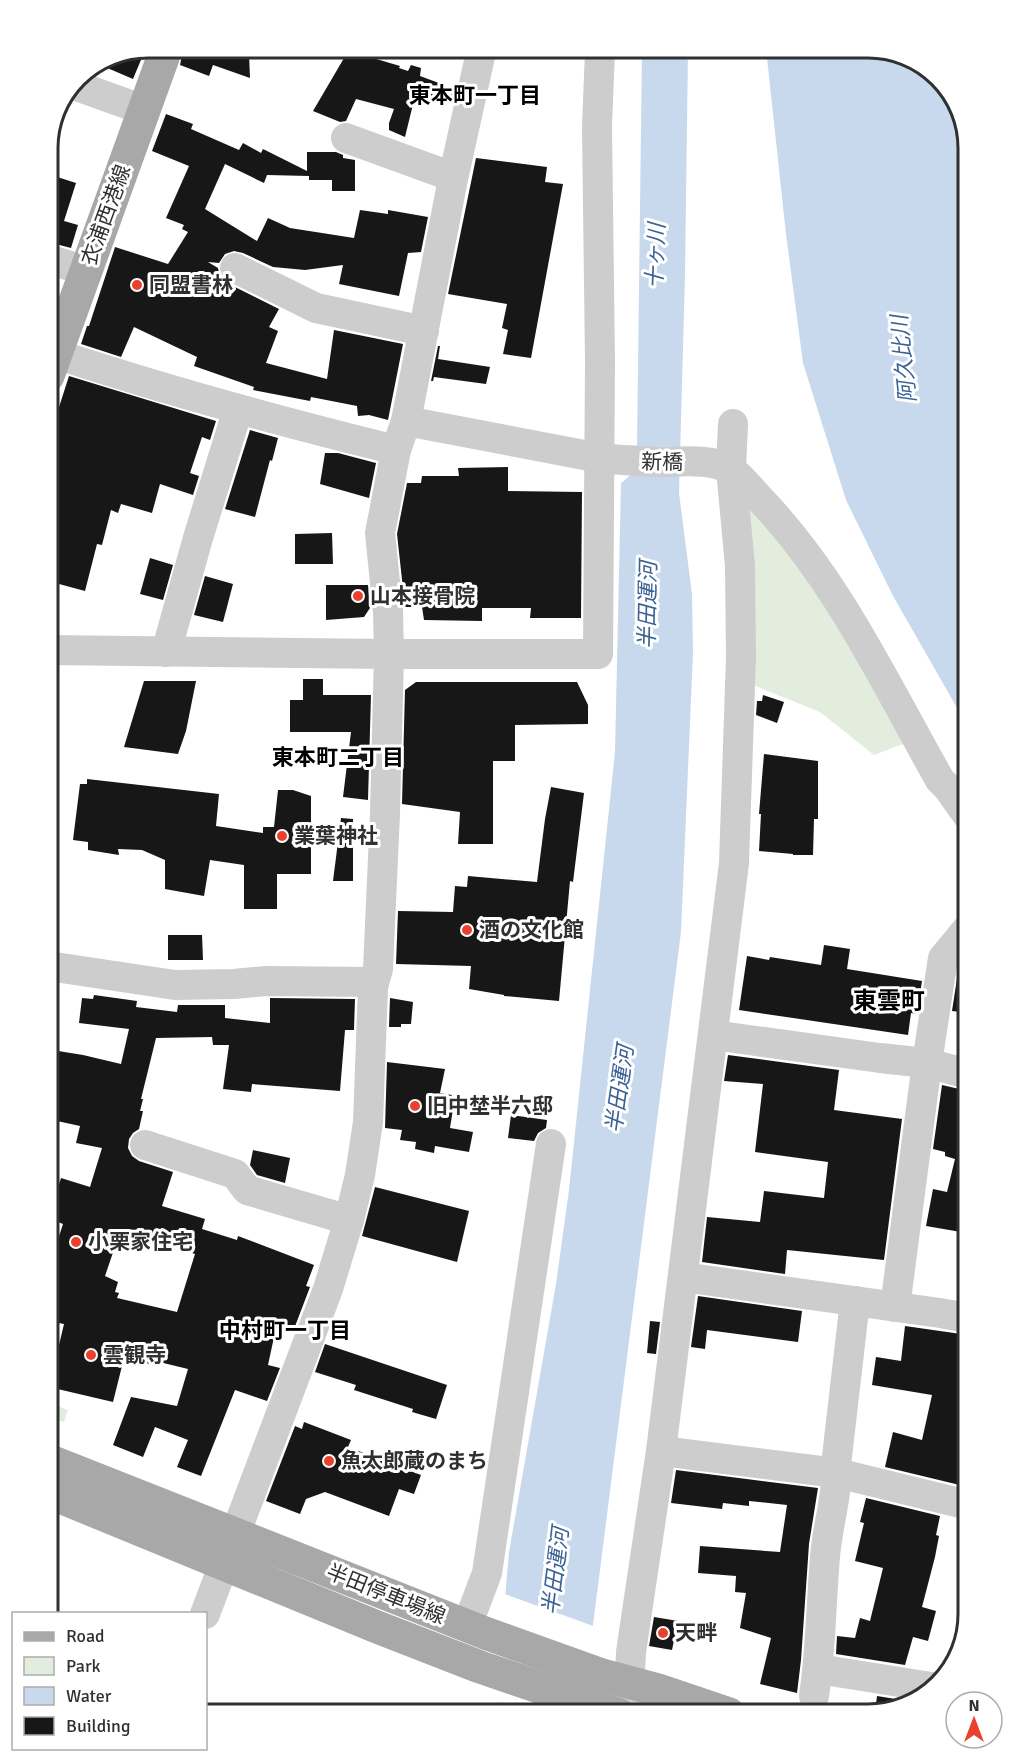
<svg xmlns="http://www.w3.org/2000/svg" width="1016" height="1762" viewBox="0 0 1016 1762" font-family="Signika,'Noto Sans JP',sans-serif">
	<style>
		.green { fill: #e3eddd }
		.water { fill: #c9d9ed }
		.pier { fill: #fff }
		.building { fill: #171717; fill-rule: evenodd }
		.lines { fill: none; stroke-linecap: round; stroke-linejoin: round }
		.minor { stroke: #cdcdcd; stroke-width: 30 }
		.major { stroke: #a8a8a8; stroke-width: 33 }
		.poi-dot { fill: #ea412f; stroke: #fff; stroke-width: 2 }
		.labels { text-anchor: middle; stroke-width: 6; stroke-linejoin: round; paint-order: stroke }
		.street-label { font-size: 21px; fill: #303030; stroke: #fff }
		.poi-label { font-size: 21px; font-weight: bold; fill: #303030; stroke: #fff; text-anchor: start }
		.neighbourhood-label { font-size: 22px; font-weight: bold; fill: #000; stroke: #fff }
		.water-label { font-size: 22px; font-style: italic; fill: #3b6295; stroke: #fff }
		.quarter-label { font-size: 24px; font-weight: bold; fill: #000; stroke: #fff }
		.rim { fill: none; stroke: #303030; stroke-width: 3 }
	</style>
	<rect width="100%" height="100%" fill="#fff"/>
	<!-- green -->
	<g class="green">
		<polygon points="752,508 796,555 911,741 874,755 820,712 750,684 746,512"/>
		<polygon points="48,1324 59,1327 48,1372"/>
		<polygon points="48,1402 68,1410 64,1422 48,1416"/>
	</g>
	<!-- water -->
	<g class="water">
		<polygon points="875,48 924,65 958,104 968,148 968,727 893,596 846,500 803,363 786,234 766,49"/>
		<path d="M642,50H688L685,275L679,493L692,594L693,653L681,932L593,1625L589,1714H495L509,1552L556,1284L569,1190L615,752L621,483C637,472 635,465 637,447Z"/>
	</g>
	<!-- pier -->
	<polygon class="pier" points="502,1593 596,1627 592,1714 528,1714 493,1701"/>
	<!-- building -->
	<g class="building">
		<polygon points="347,53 356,53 400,66 399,68 408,71 411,65 421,68 420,76 455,89 452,101 416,92 405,137 389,130 389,123 394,109 356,99 346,121 340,122 313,111"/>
		<polygon points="249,54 250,78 213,65 209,76 180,65 182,55"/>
		<polygon points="128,55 143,55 133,79 98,64 110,56"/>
		<polygon points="166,114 193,124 191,129 239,150 243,143 261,153 263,149 307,171 307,152 336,152 343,155 343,158 355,160 355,191 332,191 332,180 309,180 309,176 267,175 264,183 225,164 205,209 257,241 268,218 290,228 354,238 360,210 388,214 388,210 428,217 421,252 408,253 399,296 339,284 343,265 305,270 273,267 243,253 234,251 225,254 219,263 208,262 218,268 220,277 227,283 279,309 269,327 278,331 266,363 327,379 334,330 403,344 388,420 369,415 358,416 357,406 311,397 310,401 253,390 254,387 194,366 197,357 134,327 121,357 81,344 87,326 89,326 115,247 168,264 188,232 182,229 184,225 166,218 189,166 152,151"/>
		<polygon points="476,158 547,167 545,182 563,184 531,358 503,354 508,330 502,328 507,304 448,294"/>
		<polygon points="48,174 76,183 64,221 78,225 71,248 48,242"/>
		<polygon points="438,346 440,346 438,359 490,367 486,384 434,377 433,381 431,381"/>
		<polygon points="69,376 216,421 210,440 202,437 190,473 199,476 193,495 160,484 152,513 121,504 118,513 111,510 102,545 97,544 85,591 48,581 48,431 51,432"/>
		<polygon points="250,430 278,438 272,461 270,460 255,517 225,509"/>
		<polygon points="325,453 338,453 376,463 369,498 320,484"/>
		<polygon points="508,467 508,491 582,492 581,618 530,618 531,608 482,608 482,621 424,620 422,607 405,607 397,534 407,483 421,483 422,476 459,476 458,468"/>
		<polygon points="332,533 333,564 295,564 295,534"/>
		<polygon points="150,558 173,565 163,600 140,594"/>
		<polygon points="205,576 233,584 223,622 194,615"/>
		<polygon points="326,585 368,585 370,608 364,617 326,620"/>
		<polygon points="303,679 323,679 323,695 371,695 368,800 343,797 351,732 290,732 290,700 303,700"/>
		<polygon points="144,681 196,681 186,731 178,754 124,747"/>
		<polygon points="416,682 577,682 588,705 588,724 515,725 515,761 493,761 493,844 458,844 460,812 402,804 405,690"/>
		<polygon points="763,695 784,702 777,723 756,715 757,701 762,701"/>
		<polygon points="764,754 818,761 818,819 814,819 813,855 793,855 793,854 759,851 761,814 759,814"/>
		<polygon points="87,779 219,794 216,826 263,833 263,827 274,827 278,790 293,790 311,796 311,874 277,874 277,909 244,909 244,865 210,860 204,896 165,889 165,860 142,850 118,849 119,855 88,850 88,842 73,840 80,784 87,784"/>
		<polygon points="551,787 584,793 573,882 570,881 559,1001 504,996 504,995 469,989 471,966 396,964 398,911 453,912 455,886 467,887 468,876 537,882 545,819"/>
		<polygon points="341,818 353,819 353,881 333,881"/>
		<polygon points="168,935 202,935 203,960 168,960"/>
		<polygon points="824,945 850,949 847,969 922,981 917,1014 911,1013 908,1035 739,1010 747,956 769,960 770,957 821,965"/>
		<polygon points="958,972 968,974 968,1013 952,1011"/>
		<path d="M94,995L137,1001L136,1007L177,1012L178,1005H225V1018L270,1023V998L355,999L354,1030H345L340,1091L252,1084L251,1092L223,1089L229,1045H213L212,1037L156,1038L141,1099H143L140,1111H143L139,1129L133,1133L129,1139L128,1148L132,1156L139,1161L173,1172L162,1206L205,1219L202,1229L237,1240L238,1236L314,1265L306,1286L310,1287L294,1329L277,1323L268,1365L280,1368L267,1401L235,1390L201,1476L177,1467L188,1440L155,1427L143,1457L113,1445L131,1397L177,1406L188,1369L151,1360L150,1364L124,1358L113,1402L49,1387L64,1324L48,1321V1257L52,1258L63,1224L48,1218L61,1178L90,1187L102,1148L76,1143L80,1126L48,1119V1075L52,1050L83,1055L121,1064L129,1029L79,1023L82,998L93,999ZM121,1229L154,1239L157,1231L193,1242L189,1252L195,1254L177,1312L117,1298L119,1293L115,1292L118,1282L105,1276Z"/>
		<polygon points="390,998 413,1002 411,1024 401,1024 401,1027 389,1027"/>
		<polygon points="728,1055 839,1070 834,1110 902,1119 884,1260 787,1250 785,1274 702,1262 707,1217 760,1222 764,1191 824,1198 828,1162 755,1152 763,1084 724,1081"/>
		<polygon points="387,1062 445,1069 440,1093 452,1095 449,1109 453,1109 450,1128 473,1132 469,1152 435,1146 434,1153 415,1149 416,1142 400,1140 402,1130 385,1128"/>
		<polygon points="942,1085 968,1091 968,1107 963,1126 968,1127 968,1197 961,1232 926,1226 933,1189 947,1192 955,1159 945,1156 945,1152 933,1149"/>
		<polygon points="511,1115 547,1120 546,1128 538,1133 534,1141 508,1138"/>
		<polygon points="253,1150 290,1158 285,1183 257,1175 250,1165"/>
		<polygon points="375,1187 469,1211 457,1262 362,1236"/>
		<polygon points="698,1296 802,1311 798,1342 707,1330 705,1349 691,1347"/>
		<polygon points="650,1321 660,1322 656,1354 647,1353"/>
		<polygon points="905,1326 968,1335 968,1487 885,1467 893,1432 922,1440 932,1395 872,1385 876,1357 901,1361"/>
		<polygon points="325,1344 447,1385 436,1419 412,1412 413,1409 354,1390 356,1385 315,1372"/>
		<polygon points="304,1422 351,1440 348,1447 421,1475 414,1494 399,1489 389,1516 325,1492 306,1499 300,1514 266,1501 295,1426 302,1429"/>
		<polygon points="676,1470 818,1488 809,1544 801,1660 797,1693 760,1684 771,1638 740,1628 746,1593 735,1592 736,1576 698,1573 700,1546 780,1552 787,1505 749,1501 749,1506 723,1503 722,1509 671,1503"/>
		<polygon points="866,1498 940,1516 936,1535 939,1536 935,1557 922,1607 936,1611 928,1641 913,1637 905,1665 836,1654 837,1636 855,1638 860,1618 870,1621 883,1568 855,1561 864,1523 860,1522"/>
		<polygon points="654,1617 678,1621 672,1650 649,1646"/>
		<polygon points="877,1696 914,1702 912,1704 875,1712"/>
	</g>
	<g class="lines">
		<!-- minor -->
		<g class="minor">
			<polyline points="74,85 144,110"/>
			<polyline points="346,138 453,177"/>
			<polyline points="48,259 86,271"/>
			<polyline points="235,268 316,308 424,331"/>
			<path d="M56,354C168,391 282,422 396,450"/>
			<path d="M406,421L600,458C619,460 639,461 658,462C681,462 709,458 730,469C739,474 751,490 759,498C837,579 885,683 940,780L948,788L968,816"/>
			<polyline points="48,650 389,654 598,654 600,362 597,126 600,51"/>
			<polyline points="166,652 198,538 238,409"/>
			<polyline points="48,966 175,985 234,984 266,981 374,982"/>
			<polyline points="713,1035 880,1058 927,1063 968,1074"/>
			<polyline points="145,1145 235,1174 247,1190 349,1220"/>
			<polyline points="683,1277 940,1313 968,1318"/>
			<polyline points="895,1307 927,1063 943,958 968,928"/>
			<polyline points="661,1451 837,1473 968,1505"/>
			<polyline points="205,1614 328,1289 349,1220 360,1175 368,1122 373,987 378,969 385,813 389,654 388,612 380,533 396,450 406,421 453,179 481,52"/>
			<polyline points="467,1626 487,1573 551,1144"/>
			<polyline points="818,1669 931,1687"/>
			<path d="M814,1696C821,1650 821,1603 825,1557C827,1527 838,1496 836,1465L855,1301"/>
			<polyline points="628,1714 631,1652 661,1451 734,863 741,657 740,566 731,469 733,424"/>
		</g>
		<!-- major -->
		<g class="major">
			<polyline points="48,376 164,55"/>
			<polyline points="48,1460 485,1633 602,1675 658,1690 729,1714"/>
			<polyline points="48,1492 377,1627 480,1667 618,1714"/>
		</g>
	</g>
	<!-- markers -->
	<g class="poi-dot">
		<circle cx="137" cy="285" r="6"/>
		<circle cx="358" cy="596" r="6"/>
		<circle cx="282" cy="836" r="6"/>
		<circle cx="467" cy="930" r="6"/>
		<circle cx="415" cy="1106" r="6"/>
		<circle cx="76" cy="1242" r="6"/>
		<circle cx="91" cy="1355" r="6"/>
		<circle cx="329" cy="1461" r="6"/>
		<circle cx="663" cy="1633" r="6"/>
	</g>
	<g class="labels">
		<!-- street labels -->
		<g class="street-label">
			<text transform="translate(106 215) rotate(-70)" y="7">衣浦西港線</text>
			<text transform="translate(662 462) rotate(1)" y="7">新橋</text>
			<text transform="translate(386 1594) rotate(22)" y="7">半田停車場線</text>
		</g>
		<!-- poi labels -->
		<g class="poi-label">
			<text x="149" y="292">同盟書林</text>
			<text x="370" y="603">山本接骨院</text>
			<text x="294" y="843">業葉神社</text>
			<text x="479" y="937">酒の文化館</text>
			<text x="427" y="1113">旧中埜半六邸</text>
			<text x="88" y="1249">小栗家住宅</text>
			<text x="103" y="1362">雲観寺</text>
			<text x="341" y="1468">魚太郎蔵のまち</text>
			<text x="675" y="1640">天畔</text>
		</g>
		<!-- neighbourhood labels -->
		<g class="neighbourhood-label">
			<text x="475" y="103">東本町一丁目</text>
			<text x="338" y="765">東本町二丁目</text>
			<text x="285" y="1338">中村町一丁目</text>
		</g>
		<!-- water labels -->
		<g class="water-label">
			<text transform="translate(655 256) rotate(-88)" y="8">十ヶ川</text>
			<text transform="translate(903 359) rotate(-96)" y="8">阿久比川</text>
			<text transform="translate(647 605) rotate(-89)" y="8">半田運河</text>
			<text transform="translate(619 1089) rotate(-82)" y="8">半田運河</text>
			<text transform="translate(555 1571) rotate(-83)" y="8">半田運河</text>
		</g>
		<!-- quarter labels -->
		<g class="quarter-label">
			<text x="889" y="1009">東雲町</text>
		</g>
	</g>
	<!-- crop -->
	<path d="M0 0H1016V1762H0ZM148 58H868A90 90 0 0 1 958 148V1614A90 90 0 0 1 868 1704H148A90 90 0 0 1 58 1614V148A90 90 0 0 1 148 58Z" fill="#fff" fill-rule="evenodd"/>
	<path class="rim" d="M148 58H868A90 90 0 0 1 958 148V1614A90 90 0 0 1 868 1704H148A90 90 0 0 1 58 1614V148A90 90 0 0 1 148 58Z"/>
	<!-- legend -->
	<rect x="12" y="1612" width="195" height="138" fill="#ffffff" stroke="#acacac" stroke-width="1.5"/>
	<rect x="24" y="1632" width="30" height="9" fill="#a8a8a8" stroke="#acacac" stroke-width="1.5"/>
	<text x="66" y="1642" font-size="18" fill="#303030">Road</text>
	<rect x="24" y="1657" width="30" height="18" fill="#e3eddd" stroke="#acacac" stroke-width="1.5"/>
	<text x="66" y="1672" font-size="18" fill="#303030">Park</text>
	<rect x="24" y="1687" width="30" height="18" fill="#c9d9ed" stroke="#acacac" stroke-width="1.5"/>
	<text x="66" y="1702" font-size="18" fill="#303030">Water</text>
	<rect x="24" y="1717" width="30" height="18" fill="#171717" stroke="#acacac" stroke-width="1.5"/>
	<text x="66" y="1732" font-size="18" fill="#303030">Building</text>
	<!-- north arrow -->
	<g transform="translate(974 1720)"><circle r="28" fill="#ffffff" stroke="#acacac" stroke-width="1.5"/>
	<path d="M0-4.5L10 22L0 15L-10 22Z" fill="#ea412f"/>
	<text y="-9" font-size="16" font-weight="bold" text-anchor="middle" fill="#303030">N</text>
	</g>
</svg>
